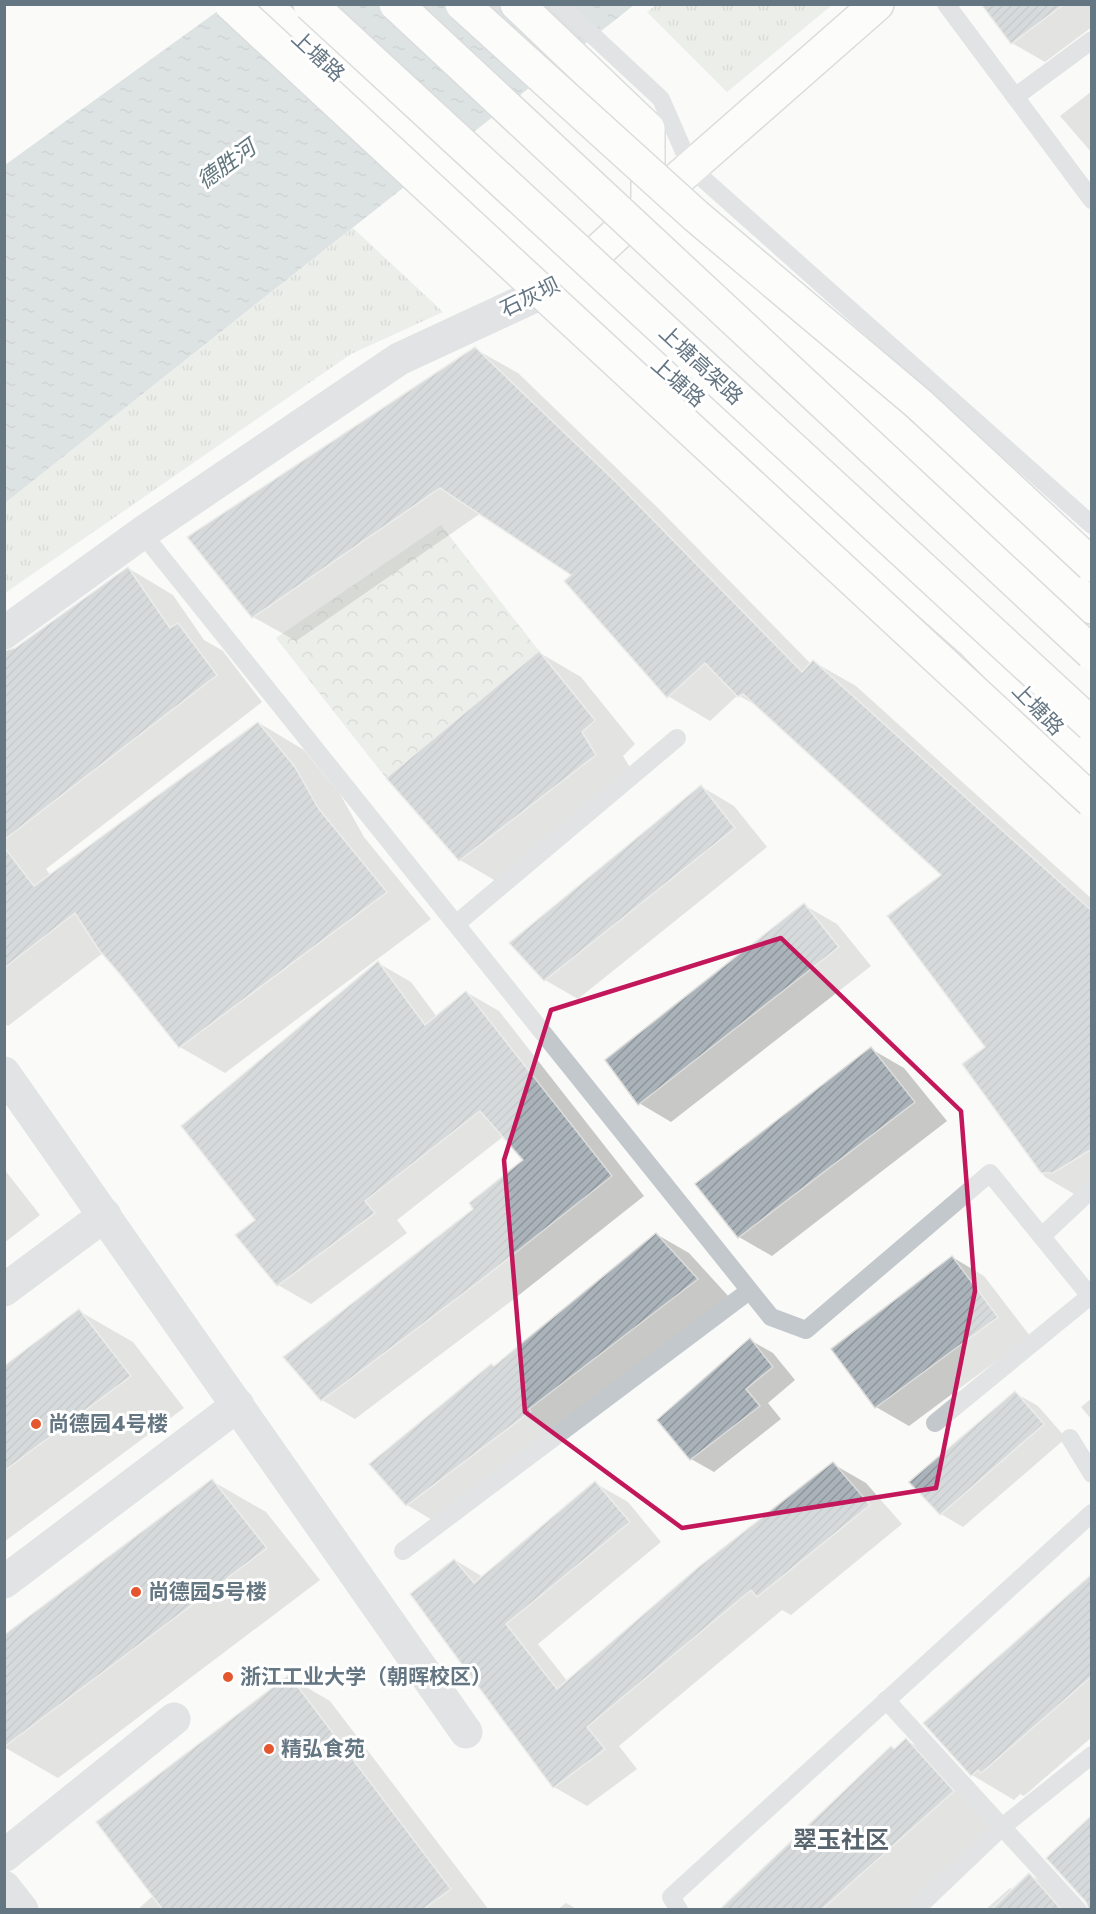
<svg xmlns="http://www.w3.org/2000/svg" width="1096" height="1914" viewBox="0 0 1096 1914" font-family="Jost,'Noto Sans SC',sans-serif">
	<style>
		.grass { fill: url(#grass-tufts) }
		.park { fill: url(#park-crowns) }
		.water { fill: url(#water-ripples) }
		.shadow { fill: #0003 }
		.building { fill: url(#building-hatch); stroke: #dcdcda; stroke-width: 1.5 }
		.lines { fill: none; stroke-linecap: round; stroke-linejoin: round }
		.secondary-casing { stroke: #b3babf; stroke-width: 36 }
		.primary-casing { stroke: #b5babe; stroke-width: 36 }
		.lane { stroke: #c3c8cc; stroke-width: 18 }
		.street { stroke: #c3c8cc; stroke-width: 33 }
		.secondary { stroke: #fff; stroke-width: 33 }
		.primary { stroke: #fff; stroke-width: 33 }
		.highway-bridge-casing { stroke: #b4b9bd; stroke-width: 36; stroke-linecap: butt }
		.highway-bridge { stroke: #fff; stroke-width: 33 }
		.marked { fill: none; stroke: #c2185b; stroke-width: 4.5; stroke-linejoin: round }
		.poi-dot { fill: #e4572e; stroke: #fff; stroke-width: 2 }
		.labels { text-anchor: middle; stroke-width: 6; stroke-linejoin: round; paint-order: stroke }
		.street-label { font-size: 21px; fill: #657683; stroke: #fff }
		.poi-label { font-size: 21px; font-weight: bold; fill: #657683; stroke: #fff; text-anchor: start }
		.water-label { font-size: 22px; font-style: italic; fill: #60757c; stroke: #fff }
		.quarter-label { font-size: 24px; font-weight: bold; fill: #57646e; stroke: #fff }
	</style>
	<defs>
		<pattern id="grass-tufts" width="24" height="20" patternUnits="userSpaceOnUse" patternTransform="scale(1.5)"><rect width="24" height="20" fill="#dadfd7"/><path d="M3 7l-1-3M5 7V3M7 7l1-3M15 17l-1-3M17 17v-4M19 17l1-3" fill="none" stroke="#b4b9b4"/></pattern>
		<pattern id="park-crowns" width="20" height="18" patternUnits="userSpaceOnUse" patternTransform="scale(1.5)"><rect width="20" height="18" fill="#dadfd7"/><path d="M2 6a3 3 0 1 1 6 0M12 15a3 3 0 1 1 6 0" fill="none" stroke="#b4b9b4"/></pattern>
		<pattern id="water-ripples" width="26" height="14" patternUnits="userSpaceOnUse" patternTransform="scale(1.5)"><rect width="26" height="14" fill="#bbc7cb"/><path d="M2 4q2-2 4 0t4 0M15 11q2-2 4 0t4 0" fill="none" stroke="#9ca6aa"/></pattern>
		<pattern id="building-hatch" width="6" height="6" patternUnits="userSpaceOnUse" patternTransform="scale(1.5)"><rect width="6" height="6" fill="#aab3b9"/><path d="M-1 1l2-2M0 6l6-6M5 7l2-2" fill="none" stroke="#8e969c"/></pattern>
	</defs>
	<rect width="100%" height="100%" fill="#fafaf8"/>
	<!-- grass -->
	<g class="grass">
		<polygon points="657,4 832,4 832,5 727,92 647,12"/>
		<polygon points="353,228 443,312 351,354 5,593 5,503"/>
	</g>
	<!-- park -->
	<polygon class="park" points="441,525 539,651 386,778 276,638"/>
	<!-- water -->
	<polygon class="water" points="226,5 634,5 5,503 5,165"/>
	<!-- shadow -->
	<g class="shadow">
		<polygon points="983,4 1092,4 1092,27 1045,62 1012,43"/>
		<polygon points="1092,91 1092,153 1060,116"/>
		<polygon points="475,349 518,373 658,508 811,664 814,662 856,686 1092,899 1092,1199 1088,1202 1045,1177 964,1064 987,1047 944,875 762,709 738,695 710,721 668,696 574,575 481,513 296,641 253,617"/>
		<polygon points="128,568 173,595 204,640 223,651 262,702 46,869 51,876 259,723 304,750 340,794 364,837 431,919 225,1073 180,1047 103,953 8,1026 4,1023 4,791 16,650"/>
		<polygon points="540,653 581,677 635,744 623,756 637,779 501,884 460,860"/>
		<polygon points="702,787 734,806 767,847 578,999 545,980"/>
		<polygon points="804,905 837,924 871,966 671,1122 639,1103"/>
		<polygon points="378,963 411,982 437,1017 466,992 499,1011 644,1196 514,1299 355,1419 322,1400 525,1160 504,1136 397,1220 407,1233 311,1304 278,1285 257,1220"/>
		<polygon points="871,1049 904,1068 947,1121 772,1256 739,1237"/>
		<polygon points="4,1169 40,1215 4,1243"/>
		<polygon points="656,1234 689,1253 730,1298 439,1524 407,1505 495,1368"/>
		<polygon points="952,1257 984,1276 1030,1336 909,1426 876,1407"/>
		<polygon points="79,1311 133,1342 184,1408 4,1542 4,1368"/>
		<polygon points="750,1340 773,1353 795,1380 768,1403 781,1419 714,1472 691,1459"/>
		<polygon points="1015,1393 1038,1406 1066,1438 963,1527 941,1514"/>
		<polygon points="1092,1398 1092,1420 1081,1407"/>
		<polygon points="833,1464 866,1483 902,1524 791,1615 782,1610 619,1746 637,1769 587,1806 554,1787 455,1560 483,1577 595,1483 628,1502 661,1542 538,1644 568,1682"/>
		<polygon points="212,1481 266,1512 320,1580 58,1778 4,1747 4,1637"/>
		<polygon points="1092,1576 1092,1737 1024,1796 1020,1794 1014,1800 972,1775"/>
		<polygon points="289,1677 330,1701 489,1910 137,1910 154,1895"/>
		<polygon points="906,1740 960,1771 1007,1823 910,1910 721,1910"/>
		<polygon points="1030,1875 1072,1900 1081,1910 985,1910 1010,1888 1014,1890"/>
		<polygon points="566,1903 578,1910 557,1910"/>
	</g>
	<!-- building -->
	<g class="building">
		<polygon points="981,4 1064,4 1011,44"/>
		<polygon points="475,347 616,482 802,672 813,660 1092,911 1092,1149 1053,1173 1041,1173 962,1064 985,1047 887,916 941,875 743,694 738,697 705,663 667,698 564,581 571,575 440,488 252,618 187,537"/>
		<polygon points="128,567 170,628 178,623 217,675 4,840 4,651 15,648"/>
		<polygon points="539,651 595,720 582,732 596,755 459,861 386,778"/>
		<polygon points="258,722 295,767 319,809 387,892 179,1048 119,973 99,950 75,913 4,968 4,847 34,886"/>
		<polygon points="701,785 735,828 544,981 509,943"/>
		<polygon points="804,903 839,947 638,1105 605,1060"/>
		<polygon points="378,961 425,1025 466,991 612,1176 481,1280 321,1401 283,1357 473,1209 469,1203 523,1160 480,1111 365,1201 375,1213 277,1286 235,1235 255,1220 181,1126"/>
		<polygon points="871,1047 915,1102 738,1238 695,1184"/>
		<polygon points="656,1233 698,1279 529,1409 531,1411 406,1506 369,1464 491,1364 494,1366"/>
		<polygon points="952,1256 998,1317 875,1408 831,1349"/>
		<polygon points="79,1309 131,1376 4,1471 4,1366"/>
		<polygon points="750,1338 773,1367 746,1389 760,1406 690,1460 657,1420"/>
		<polygon points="1015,1391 1044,1424 940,1515 909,1482"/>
		<polygon points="833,1462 870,1505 757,1597 751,1590 587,1727 605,1749 553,1788 410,1594 454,1559 474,1583 595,1481 630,1522 506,1624 557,1689 696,1569"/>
		<polygon points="212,1479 267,1548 4,1747 4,1635"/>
		<polygon points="1092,1574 1092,1676 981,1773 978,1770 971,1776 923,1723"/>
		<polygon points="289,1675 451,1889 422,1910 163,1910 96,1822"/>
		<polygon points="906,1738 954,1791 821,1910 719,1910 891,1746 894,1749"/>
		<polygon points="1092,1815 1092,1910 1089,1910 1086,1902 1046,1858"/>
		<polygon points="1029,1873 1062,1910 991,1910"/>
	</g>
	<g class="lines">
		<defs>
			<polyline id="secondary" points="567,280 648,205 877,4"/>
			<g id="primary">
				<polyline points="263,4 565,282 971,640 1092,763"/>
				<polyline points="517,4 648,129 648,205 1092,607"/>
			</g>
		</defs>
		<!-- secondary casing -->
		<use href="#secondary" class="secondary-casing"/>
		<!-- primary casing -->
		<use href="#primary" class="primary-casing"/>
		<!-- lane -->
		<g class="lane">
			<polyline points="559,4 661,99 691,168 1092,525"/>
			<polyline points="946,4 1092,200"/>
			<polyline points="1015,97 1092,40"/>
			<polyline points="142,533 771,1317 806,1330 990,1173 1090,1296 935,1423"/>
			<polyline points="456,924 677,738"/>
			<polyline points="1042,1236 1092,1189"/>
			<polyline points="1070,1438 1092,1474"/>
			<polyline points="403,1551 749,1291"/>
			<polyline points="886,1700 1078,1910"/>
			<polyline points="679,1910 671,1897 1092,1513"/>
			<polyline points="915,1910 1002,1827 1092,1755"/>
		</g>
		<!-- street -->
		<g class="street">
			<polyline points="4,633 142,533 399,359 565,282"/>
			<polyline points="4,1073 466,1732"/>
			<polyline points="4,1290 105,1215"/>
			<polyline points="4,1582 238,1405"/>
			<polyline points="4,1856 174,1719"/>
			<polyline points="4,1887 22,1910"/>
		</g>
		<!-- secondary -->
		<use href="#secondary" class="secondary"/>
		<!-- primary -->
		<use href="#primary" class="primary"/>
		<defs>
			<g id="highway-bridge">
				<polyline points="231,4 1092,801"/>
				<polyline points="310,4 1092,725"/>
				<polyline points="396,4 1092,653"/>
				<polyline points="462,4 696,216 919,404 1092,565"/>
			</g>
		</defs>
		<!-- highway-bridge casing -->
		<use href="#highway-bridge" class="highway-bridge-casing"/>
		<!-- highway-bridge -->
		<use href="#highway-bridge" class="highway-bridge"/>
	</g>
	<!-- marked area -->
	<path d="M0 0H1096V1914H0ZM781,938L961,1111L975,1291L936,1488L682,1528L525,1412L504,1160L551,1010Z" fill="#fafaf8" fill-opacity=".55" fill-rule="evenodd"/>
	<path class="marked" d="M781,938L961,1111L975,1291L936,1488L682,1528L525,1412L504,1160L551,1010Z"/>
	<!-- markers -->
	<g class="poi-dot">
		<circle cx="36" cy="1424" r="6"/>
		<circle cx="136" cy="1592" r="6"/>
		<circle cx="228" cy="1677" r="6"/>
		<circle cx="269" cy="1749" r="6"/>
	</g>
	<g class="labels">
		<!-- street labels -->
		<g class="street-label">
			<text transform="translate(318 56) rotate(43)" y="7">上塘路</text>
			<text transform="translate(530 297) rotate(-26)" y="7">石灰坝</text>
			<text transform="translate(701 365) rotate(43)" y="7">上塘高架路</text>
			<text transform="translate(678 382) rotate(41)" y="7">上塘路</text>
			<text transform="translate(1038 709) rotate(46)" y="7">上塘路</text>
		</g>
		<!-- poi labels -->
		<g class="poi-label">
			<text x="48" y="1431">尚德园4号楼</text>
			<text x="148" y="1599">尚德园5号楼</text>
			<text x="240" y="1684">浙江工业大学（朝晖校区）</text>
			<text x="281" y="1756">精弘食苑</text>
		</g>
		<!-- water labels -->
		<g class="water-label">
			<text transform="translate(226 164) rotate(-36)" y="8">德胜河</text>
		</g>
		<!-- quarter labels -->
		<g class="quarter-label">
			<text x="841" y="1848">翠玉社区</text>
		</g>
	</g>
	<!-- border -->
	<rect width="1096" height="1914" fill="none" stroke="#657683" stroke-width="12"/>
</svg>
